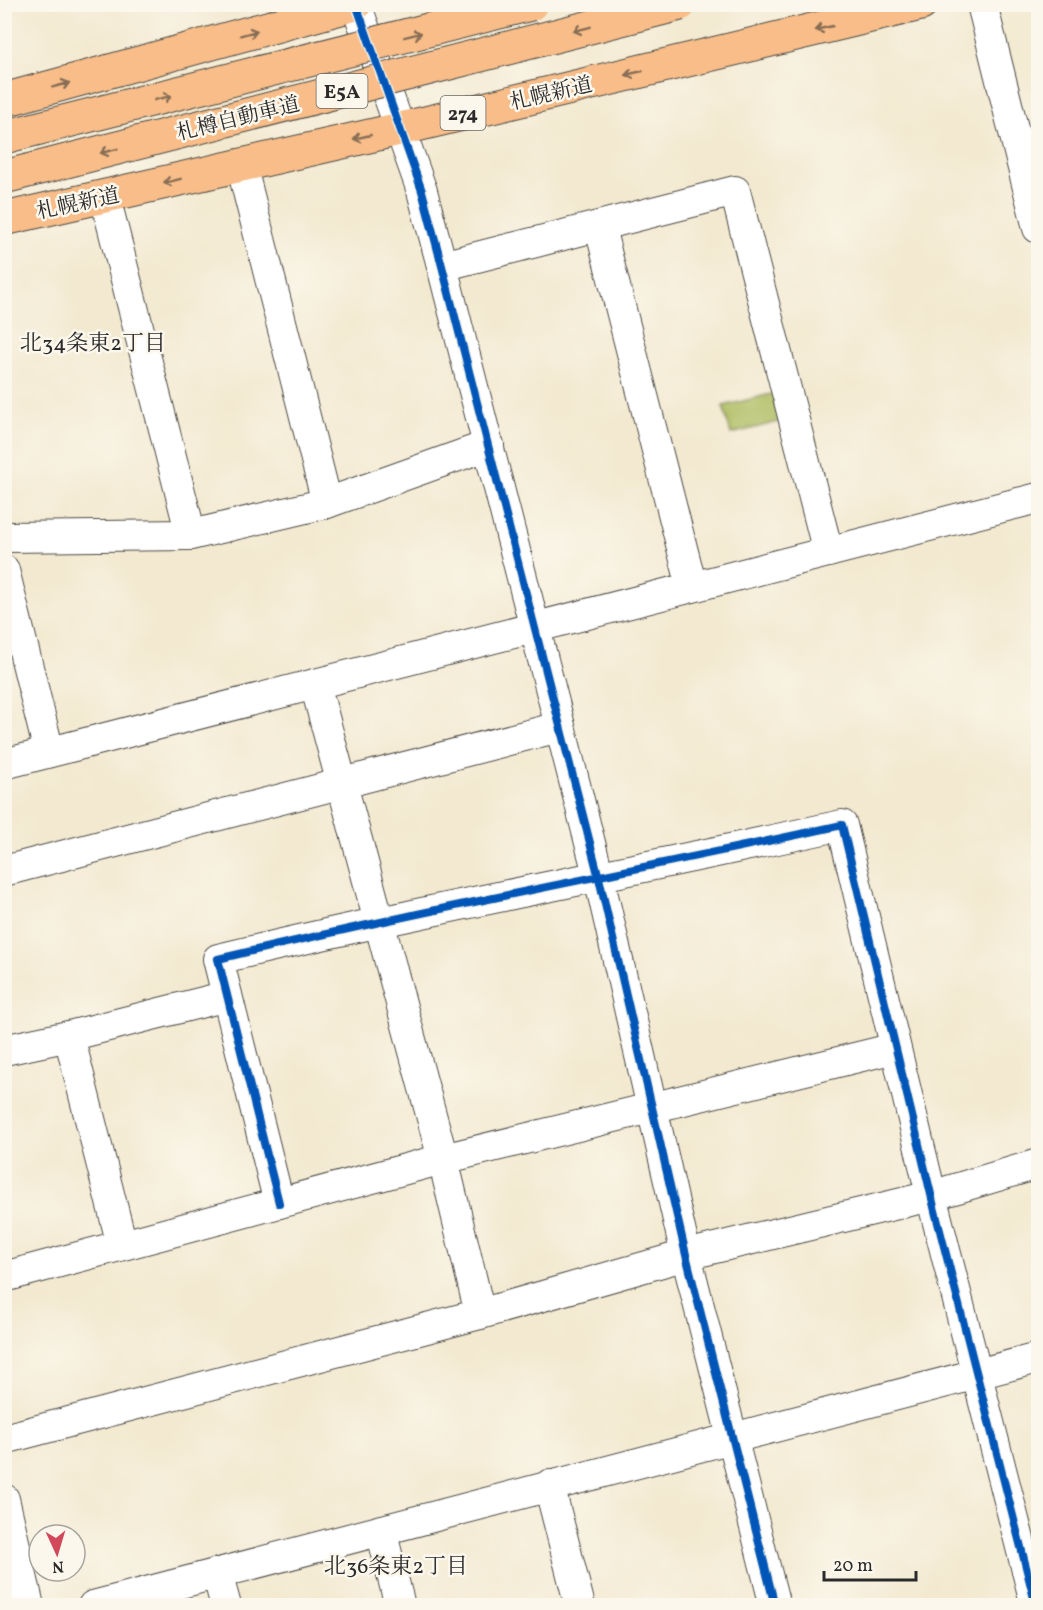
<svg xmlns="http://www.w3.org/2000/svg" width="1043" height="1610" viewBox="0 0 1043 1610" font-family="Vollkorn,'Noto Serif JP',serif">
	<style>
		.green { fill: #adbb5e; stroke: #6c7344; stroke-width: 1.5 }
		.lines { fill: none; stroke-linecap: round; stroke-linejoin: round }
		.minor-casing { stroke: #494844; stroke-width: 32 }
		.highway-casing { stroke: #494844; stroke-width: 35 }
		.minor { stroke: #fff; stroke-width: 30 }
		.highway { stroke: #f8bd88; stroke-width: 33 }
		.highway-bridge-casing { stroke: #494844; stroke-width: 35; stroke-linecap: butt }
		.highway-bridge { stroke: #f8bd88; stroke-width: 33 }
		.cycleway-casing { stroke: #fbf7ec; stroke-width: 11 }
		.cycleway { stroke: #0057b8; stroke-width: 8 }
		.oneway { stroke: #876d55 }
		.labels { text-anchor: middle; stroke-width: 5; stroke-linejoin: round; paint-order: stroke }
		.shield { fill: #fbf7ec; stroke: #696865; stroke-width: 1.5 }
		.shield-label { font-size: 20px; font-weight: bold; fill: #2b2b2b }
		.street-label { font-size: 21px; fill: #2b2b2b; stroke: #fbf7ec }
		.neighbourhood-label { font-size: 22px; fill: #2b2b2b; stroke: #fbf7ec }
	</style>
	<rect width="100%" height="100%" fill="#fbf7ec"/>
	<filter id="ink" filterUnits="userSpaceOnUse"><feTurbulence type="fractalNoise" baseFrequency=".0167" numOctaves="2"/><feDisplacementMap in="SourceGraphic" scale="12" xChannelSelector="R" yChannelSelector="G"/><feConvolveMatrix kernelMatrix="1 2 1 2 8 2 1 2 1" color-interpolation-filters="sRGB"/></filter>
	<filter id="wash" filterUnits="userSpaceOnUse"><feTurbulence type="fractalNoise" baseFrequency=".008" numOctaves="4" result="noise"/><feDisplacementMap in="SourceGraphic" scale="24" xChannelSelector="R" yChannelSelector="G"/><feGaussianBlur stdDeviation="1.35" result="paint"/><feColorMatrix in="noise" values="0 0 0 0 0 0 0 0 0 0 0 0 0 0 0 0 0 1.4 0 .05"/><feComposite in="paint" operator="in"/></filter>
	<g filter="url(#wash)">
		<rect width="100%" height="100%" fill="#f3e9d0"/>
		<!-- green -->
		<polygon class="green" points="775,393 782,421 731,434 723,406"/>
	</g>
	<g filter="url(#ink)">
		<g class="lines">
			<defs>
				<g id="minor">
					<polyline points="356,4 422,191 442,266 599,878 686,1255 775,1606"/>
					<polyline points="982,4 1038,228"/>
					<polyline points="241,164 327,503"/>
					<polyline points="105,197 191,535"/>
					<polyline points="600,228 692,587"/>
					<polyline points="442,266 735,191 828,552"/>
					<polyline points="4,537 191,535 327,503 489,445"/>
					<polyline points="4,570 49,752"/>
					<polyline points="315,684 443,1159 480,1314"/>
					<polyline points="4,764 1038,498"/>
					<polyline points="4,871 559,727"/>
					<polyline points="69,1036 122,1245"/>
					<polyline points="4,1050 69,1036 227,996"/>
					<path d="M279,1203L218,959C425,909 634,871 842,825L935,1211L1036,1606"/>
					<polyline points="4,1277 443,1159 895,1048"/>
					<polyline points="4,1439 480,1314 686,1255 931,1196 1038,1164"/>
					<polyline points="549,1485 580,1606"/>
					<polyline points="4,1499 29,1606"/>
					<polyline points="381,1530 400,1606"/>
					<polyline points="217,1573 226,1606"/>
					<polyline points="93,1606 1038,1358"/>
				</g>
				<g id="highway">
					<polyline points="4,100 355,4"/>
					<polyline points="4,219 400,129 921,4"/>
				</g>
			</defs>
			<!-- minor casing -->
			<use href="#minor" class="minor-casing"/>
			<!-- highway casing -->
			<use href="#highway" class="highway-casing"/>
			<!-- minor -->
			<use href="#minor" class="minor"/>
			<!-- highway -->
			<use href="#highway" class="highway"/>
			<defs>
				<g id="highway-bridge">
					<polyline points="4,137 531,4"/>
					<polyline points="4,177 680,4"/>
				</g>
			</defs>
			<!-- highway-bridge casing -->
			<use href="#highway-bridge" class="highway-bridge-casing"/>
			<!-- highway-bridge -->
			<use href="#highway-bridge" class="highway-bridge"/>
			<defs>
				<g id="cycleway">
					<polyline points="356,4 422,191 442,266 599,878 686,1255 775,1606"/>
					<path d="M279,1203L218,959C425,909 634,871 842,825L935,1211L1036,1606"/>
				</g>
			</defs>
			<!-- cycleway casing -->
			<use href="#cycleway" class="cycleway-casing"/>
			<!-- cycleway -->
			<use href="#cycleway" class="cycleway"/>
		</g>
		<!-- one-way arrows -->
		<defs><path id="oneway-shaft" d="M-6 0H5M1.5-3L5.5 0L1.5 3" fill="none" stroke-width="1.6" stroke-linecap="round" stroke-linejoin="round" transform="scale(1.5)"/></defs>
		<g class="oneway">
			<use href="#oneway-shaft" transform="translate(824 28) rotate(167)"/>
			<use href="#oneway-shaft" transform="translate(582 29) rotate(166)"/>
			<use href="#oneway-shaft" transform="translate(249 33) rotate(-15)"/>
			<use href="#oneway-shaft" transform="translate(413 35) rotate(-14)"/>
			<use href="#oneway-shaft" transform="translate(634 73) rotate(167)"/>
			<use href="#oneway-shaft" transform="translate(61 85) rotate(-15)"/>
			<use href="#oneway-shaft" transform="translate(163 98) rotate(-14)"/>
			<use href="#oneway-shaft" transform="translate(362 137) rotate(167)"/>
			<use href="#oneway-shaft" transform="translate(109 151) rotate(166)"/>
			<use href="#oneway-shaft" transform="translate(172 181) rotate(166)"/>
		</g>
	</g>
	<g class="labels">
		<!-- shield labels -->
		<g class="shield">
			<rect x="316.5" y="74" width="51" height="34" rx="4.5"/>
			<rect x="440.5" y="96" width="45" height="34" rx="4.5"/>
		</g>
		<g class="shield-label">
			<text x="342" y="98">E5A</text>
			<text x="463" y="120">274</text>
		</g>
		<!-- street labels -->
		<g class="street-label">
			<text transform="translate(551 93) rotate(-13)" y="7">札幌新道</text>
			<text transform="translate(238 118) rotate(-14)" y="7">札樽自動車道</text>
			<text transform="translate(78 203) rotate(-12)" y="7">札幌新道</text>
		</g>
		<!-- neighbourhood labels -->
		<g class="neighbourhood-label">
			<text x="93" y="350">北34条東2丁目</text>
			<text x="396" y="1573">北36条東2丁目</text>
		</g>
	</g>
	<!-- margin -->
	<rect width="1043" height="1610" fill="none" stroke="#fbf7ec" stroke-width="24"/>
	<!-- north arrow -->
	<g transform="translate(57 1553) rotate(176)"><circle r="28" fill="#fbf7ec" stroke="#a8a59f" stroke-width="1.5"/>
	<path d="M0-4.5L10 22L0 15L-10 22Z" fill="#d1495b"/>
	<text y="-9" font-size="16" font-weight="bold" text-anchor="middle" fill="#2b2b2b">N</text>
	</g>
	<!-- scale -->
	<path d="M824 1571v9h92v-9" fill="none" stroke="#2b2b2b" stroke-width="3"/>
	<text x="833" y="1571" font-size="18" fill="#2b2b2b" stroke="#fbf7ec" stroke-width="4.5" paint-order="stroke">20 m</text>
</svg>
